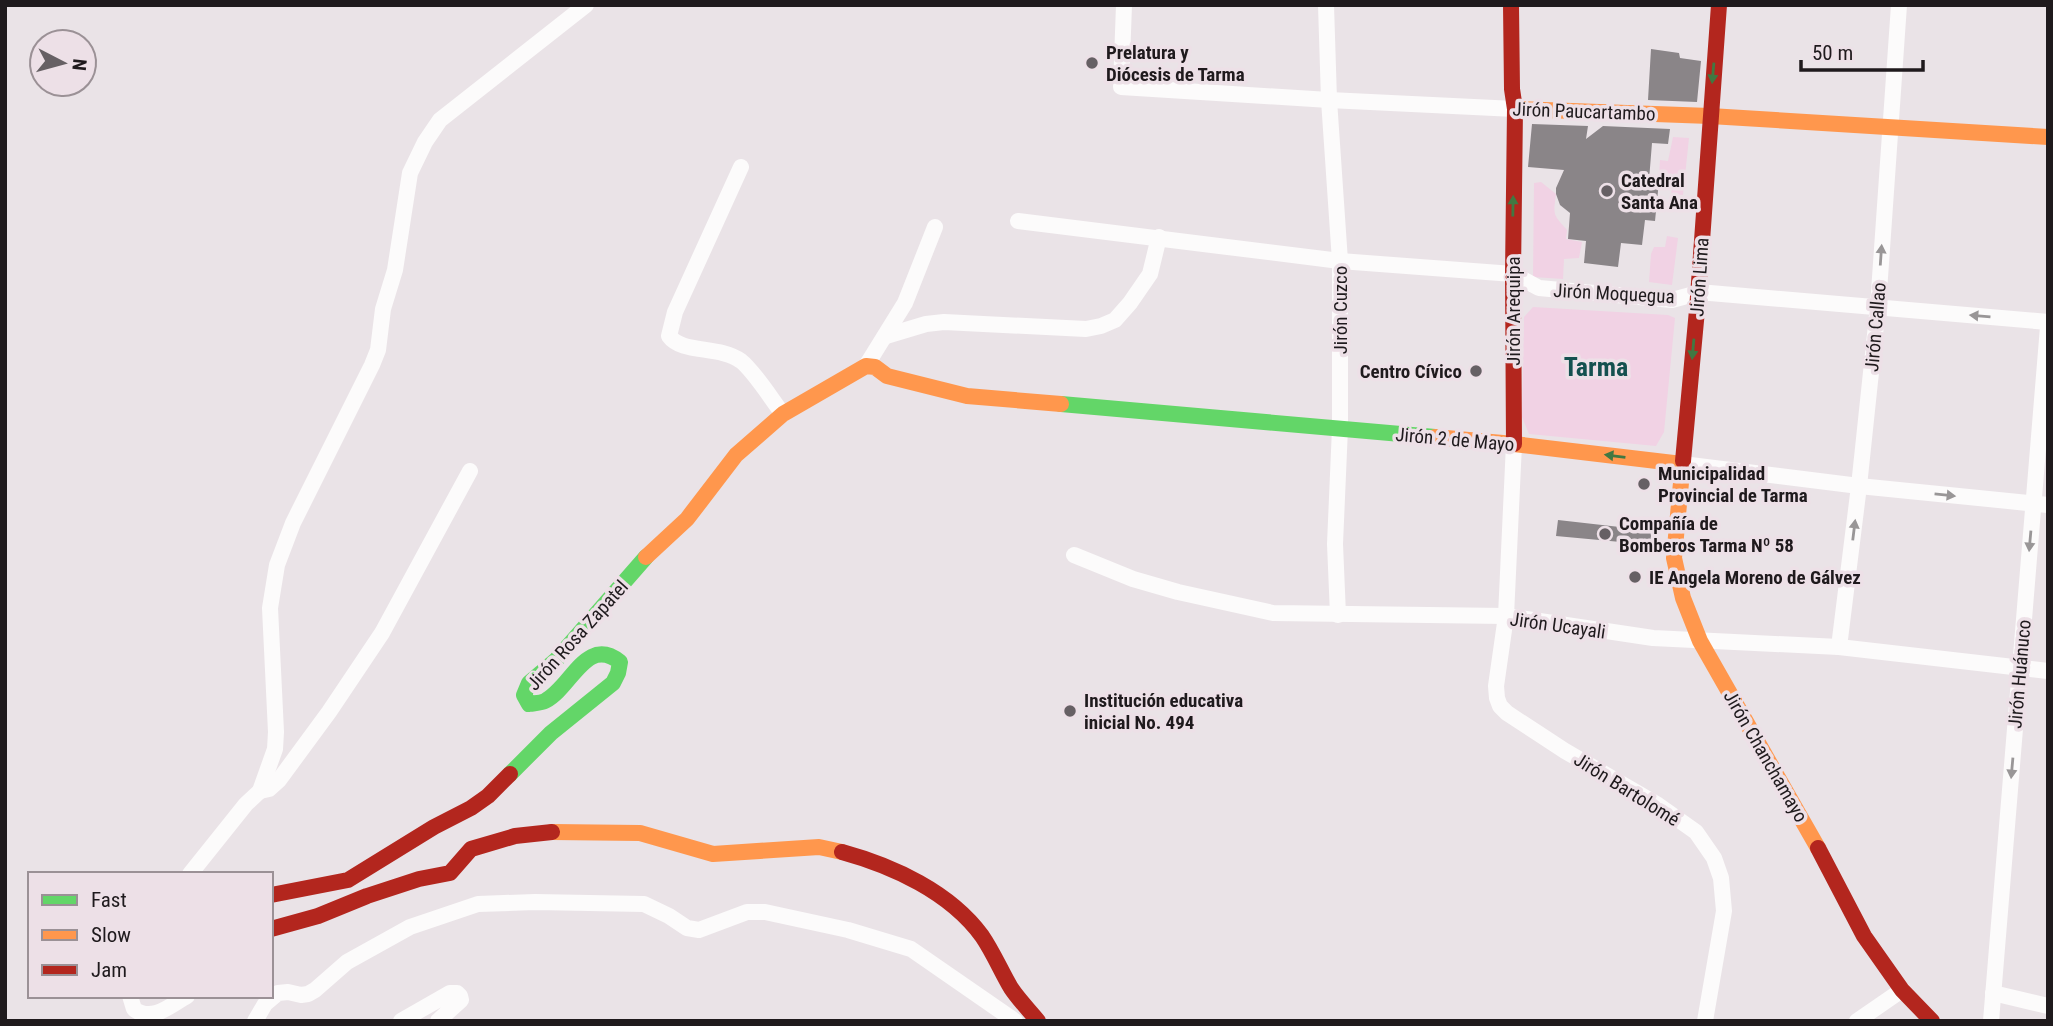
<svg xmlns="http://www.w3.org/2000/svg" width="2053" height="1026" viewBox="0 0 2053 1026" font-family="'Roboto Condensed',sans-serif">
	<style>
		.green { fill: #f1d2e4 }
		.building { fill: #8a8588 }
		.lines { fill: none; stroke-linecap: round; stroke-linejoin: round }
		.street { stroke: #fcfbfb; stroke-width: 16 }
		.fast { stroke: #63d668; stroke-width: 16 }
		.slow { stroke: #ff974d; stroke-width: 16 }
		.jam { stroke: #b3261e; stroke-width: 16 }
		.oneway { fill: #417842 }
		.oneway2 { fill: #999697 }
		.poi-dot { fill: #666064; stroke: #ede0e7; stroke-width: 2.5 }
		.labels { text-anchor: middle; stroke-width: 7; stroke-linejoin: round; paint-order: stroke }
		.poi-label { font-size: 19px; font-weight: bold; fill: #1f1a1d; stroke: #ede0e7; text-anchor: start }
		.street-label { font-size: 19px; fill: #1f1a1d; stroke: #ede0e7 }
		.district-label { font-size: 26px; font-weight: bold; fill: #14514f; stroke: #ede0e7 }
	</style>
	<rect width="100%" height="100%" fill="#eae3e7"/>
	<!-- green -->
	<g class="green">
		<polygon points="1673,137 1689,138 1683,195 1671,194 1673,182 1659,177 1660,160 1668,161"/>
		<path d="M1541,182L1556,194C1553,216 1553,214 1567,230L1566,239L1582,242L1579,258L1564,259L1563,279L1533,277L1534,183Z"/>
		<polygon points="1667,236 1678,238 1672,285 1649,282 1651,254 1654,247 1665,247"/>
		<polygon points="1533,307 1668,315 1675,318 1664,432 1656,446 1529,434 1522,417 1524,317"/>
	</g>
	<!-- building -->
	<g class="building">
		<polygon points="1651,49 1679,53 1680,58 1701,61 1697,102 1648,100"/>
		<polygon points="1532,124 1588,126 1586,139 1603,126 1670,129 1668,144 1652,143 1649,180 1659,181 1655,221 1645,220 1642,245 1621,243 1618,267 1584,263 1586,241 1568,239 1570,213 1560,205 1556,194 1556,188 1564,170 1528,167"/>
		<polygon points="1558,520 1655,531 1653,545 1556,536"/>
	</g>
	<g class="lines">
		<!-- street -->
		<g class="street">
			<polyline points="1124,5 1121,87 1329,100 1515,109"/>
			<polyline points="1326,5 1329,100 1340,261 1340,428 1335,544 1338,615"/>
			<path d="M741,167L675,312L669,336C682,354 719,345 741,361C754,371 772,400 783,414"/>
			<polyline points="1018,221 1340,261 1513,274 1539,288 1672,300 1698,293 1710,293 2048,322"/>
			<polyline points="886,336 926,324 944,322 1086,329 1101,326 1115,320 1130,303 1150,274 1159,237"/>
			<polyline points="866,366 905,303 935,227"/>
			<polyline points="1514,444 1506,616 1496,686 1497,698 1500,706 1507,713 1565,751 1658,805 1696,832 1714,858 1721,878 1724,911 1705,1021"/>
			<polyline points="1682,464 1859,486 2048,505"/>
			<polyline points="1074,555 1133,579 1178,592 1273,613 1506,616 1653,638 1839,647 2048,671"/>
			<polyline points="1839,647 1859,486 1878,306 1899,5"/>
			<polyline points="260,791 269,789 279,780 329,712 382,633 470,471"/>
			<polyline points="190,874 246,804 260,791 275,749 276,732 270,608 277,565 293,523 372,365 378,350 383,309 395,270 410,173 425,142 440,120 586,5"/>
			<polyline points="1993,993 2048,1006"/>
			<path d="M130,996L134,1009C152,1023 171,1005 187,996"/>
			<polyline points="255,1021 265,1004 278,993 288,992 301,995 308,994 315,990 347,962 410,927 478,904 535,902 644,904 669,916 687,928 699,930 747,912 765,912 848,930 911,949 1015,1021"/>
			<polyline points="401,1021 450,993 457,993 460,996 461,1000 438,1021"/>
			<polyline points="1857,1021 1902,990"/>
			<polyline points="1991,1021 2048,327"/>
		</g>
		<!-- fast -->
		<g class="fast">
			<polyline points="1061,404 1435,437"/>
			<path d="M510,774L551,733L613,683L618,673L620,662C586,635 572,687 545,701C541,703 534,703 529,704L524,695L529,683L556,660L646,557"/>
		</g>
		<!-- slow -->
		<g class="slow">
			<polyline points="1515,109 1710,116 2048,137"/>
			<polyline points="1435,437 1514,444 1682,464"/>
			<polyline points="1683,461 1674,558 1683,598 1700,641 1818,848"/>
			<polyline points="646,557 687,519 736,455 783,414 866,366 875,367 887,376 967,396 1061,404"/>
			<polyline points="552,832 640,833 713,854 819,847 842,852"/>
		</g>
		<!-- jam -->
		<g class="jam">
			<polyline points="1511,5 1512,89 1515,109 1513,274 1514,444"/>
			<polyline points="1683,461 1697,310 1719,5"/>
			<polyline points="1818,848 1864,936 1902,990 1932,1021"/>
			<path d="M842,852C893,866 950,892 982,936C993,952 1001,971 1011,988C1019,1000 1029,1010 1038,1021"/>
			<polyline points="271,895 348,880 434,827 471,808 488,796 510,774"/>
			<polyline points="271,929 318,916 367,896 419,879 450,873 471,849 515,836 552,832"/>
		</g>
	</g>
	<!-- one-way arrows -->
	<defs><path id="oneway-solid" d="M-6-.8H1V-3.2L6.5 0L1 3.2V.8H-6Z" transform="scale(1.75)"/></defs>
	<g class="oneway">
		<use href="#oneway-solid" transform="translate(1713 73) rotate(95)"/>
		<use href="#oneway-solid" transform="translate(1513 206) rotate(-89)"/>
		<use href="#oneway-solid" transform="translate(1693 349) rotate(95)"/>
		<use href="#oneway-solid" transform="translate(1615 456) rotate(-173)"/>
	</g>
	<g class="oneway2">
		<use href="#oneway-solid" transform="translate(1881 255) rotate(-86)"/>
		<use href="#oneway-solid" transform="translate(1980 316) rotate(-175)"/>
		<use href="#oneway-solid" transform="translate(1945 495) rotate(6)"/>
		<use href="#oneway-solid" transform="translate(1854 530) rotate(-83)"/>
		<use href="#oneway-solid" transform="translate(2030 541) rotate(95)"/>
		<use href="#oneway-solid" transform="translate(2012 768) rotate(95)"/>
	</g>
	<!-- markers -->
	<g class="poi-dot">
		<circle cx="1092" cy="63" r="7"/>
		<circle cx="1607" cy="191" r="7"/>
		<circle cx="1476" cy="371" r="7"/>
		<circle cx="1644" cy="484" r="7"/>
		<circle cx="1605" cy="534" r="7"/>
		<circle cx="1635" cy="577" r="7"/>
		<circle cx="1070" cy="711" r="7"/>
	</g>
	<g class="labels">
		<!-- poi labels -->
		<g class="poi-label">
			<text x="1106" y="59">Prelatura y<tspan x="1106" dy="22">Diócesis de Tarma</tspan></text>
			<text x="1621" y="187">Catedral<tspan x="1621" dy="22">Santa Ana</tspan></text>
			<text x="1462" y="378" text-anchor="end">Centro Cívico</text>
			<text x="1658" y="480">Municipalidad<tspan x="1658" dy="22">Provincial de Tarma</tspan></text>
			<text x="1619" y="530">Compañía de<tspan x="1619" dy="22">Bomberos Tarma Nº 58</tspan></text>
			<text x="1649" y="584">IE Angela Moreno de Gálvez</text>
			<text x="1084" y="707">Institución educativa<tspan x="1084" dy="22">inicial No. 494</tspan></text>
		</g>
		<!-- street labels -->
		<g class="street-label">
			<text transform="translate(1584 111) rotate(2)" y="7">Jirón Paucartambo</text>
			<text transform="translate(1699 277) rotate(-86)" y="7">Jirón Lima</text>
			<text transform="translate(1614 293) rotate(3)" y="7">Jirón Moquegua</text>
			<text transform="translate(1340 310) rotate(-90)" y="7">Jirón Cuzco</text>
			<text transform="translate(1513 311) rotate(-90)" y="7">Jirón Arequipa</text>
			<text transform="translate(1875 327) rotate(-85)" y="7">Jirón Callao</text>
			<text transform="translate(1455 439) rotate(5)" y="7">Jirón 2 de Mayo</text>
			<text transform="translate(1558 625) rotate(8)" y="7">Jirón Ucayali</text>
			<text transform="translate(577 635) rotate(-48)" y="7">Jirón Rosa Zapatel</text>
			<text transform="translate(2019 674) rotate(-85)" y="7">Jirón Huánuco</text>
			<text transform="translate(1766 756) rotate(60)" y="7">Jirón Chanchamayo</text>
			<text transform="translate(1627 789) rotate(32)" y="7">Jirón Bartolomé</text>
		</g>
		<!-- district labels -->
		<g class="district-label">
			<text x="1596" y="376">Tarma</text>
		</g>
	</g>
	<!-- border -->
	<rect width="2053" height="1026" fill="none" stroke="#1f1a1d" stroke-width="14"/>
	<!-- legend -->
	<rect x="28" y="872" width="245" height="126" fill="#ede0e7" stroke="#9b9196" stroke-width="2"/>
	<rect x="42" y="895" width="35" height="10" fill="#63d668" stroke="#9b9196" stroke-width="2"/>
	<text x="91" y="907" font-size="21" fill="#1f1a1d">Fast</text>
	<rect x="42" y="930" width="35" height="10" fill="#ff974d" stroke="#9b9196" stroke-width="2"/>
	<text x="91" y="942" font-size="21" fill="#1f1a1d">Slow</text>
	<rect x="42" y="965" width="35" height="10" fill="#b3261e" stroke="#9b9196" stroke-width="2"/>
	<text x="91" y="977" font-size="21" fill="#1f1a1d">Jam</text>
	<!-- north arrow -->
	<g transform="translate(63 63) rotate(96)"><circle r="33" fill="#ede0e7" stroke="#9b9196" stroke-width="2"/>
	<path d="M0-5L12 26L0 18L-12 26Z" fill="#666064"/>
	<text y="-10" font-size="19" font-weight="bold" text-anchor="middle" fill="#1f1a1d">N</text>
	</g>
	<!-- scale -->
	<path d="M1801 60v10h122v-10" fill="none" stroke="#1f1a1d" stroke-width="3.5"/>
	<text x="1812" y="60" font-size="21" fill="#1f1a1d" stroke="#ede0e7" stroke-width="5" paint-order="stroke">50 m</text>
</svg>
